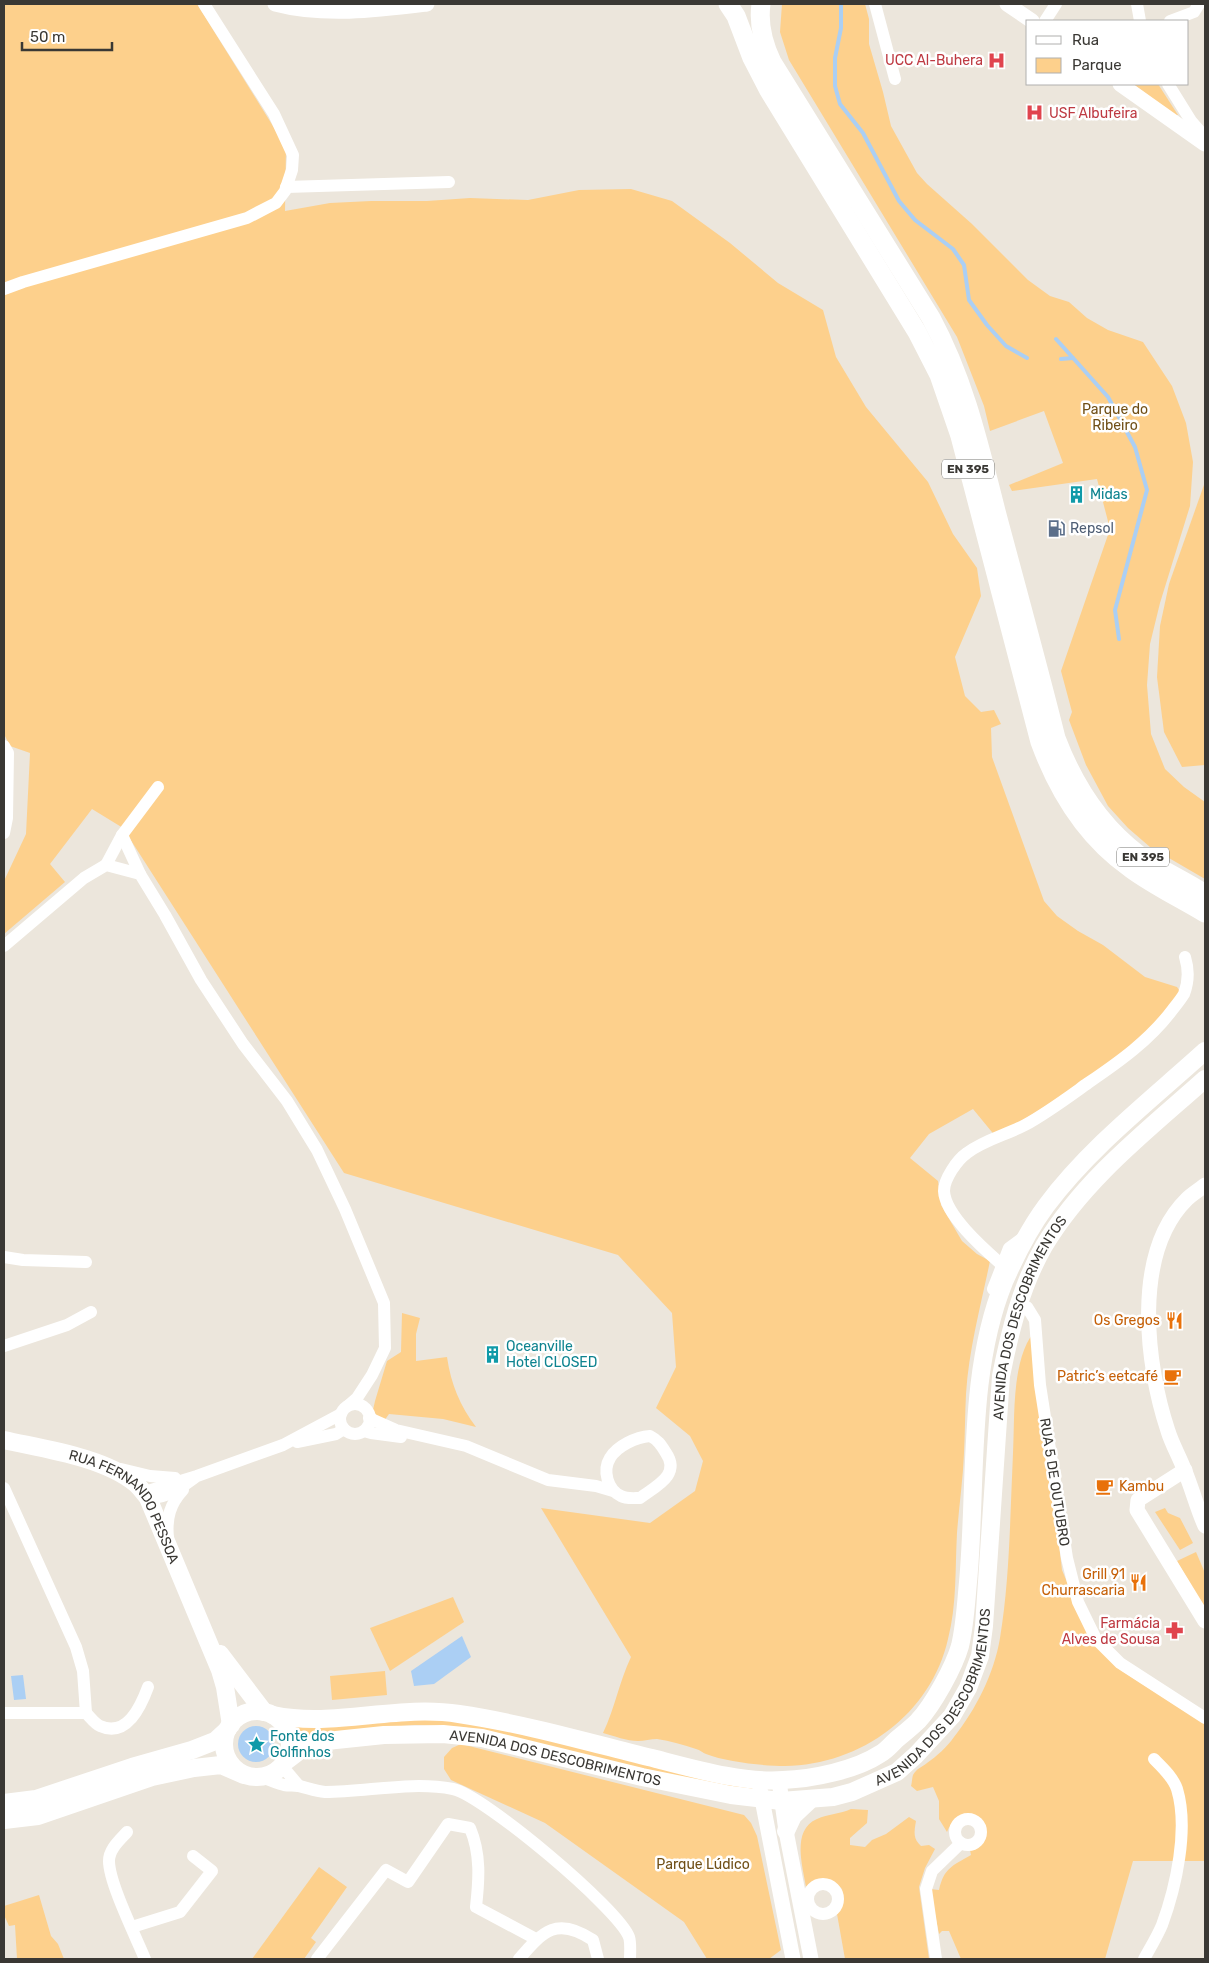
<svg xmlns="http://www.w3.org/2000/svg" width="1209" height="1963" viewBox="0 0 1209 1963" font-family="Rubik,sans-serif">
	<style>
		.green { fill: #fdd08c }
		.water { fill: #abcff4 }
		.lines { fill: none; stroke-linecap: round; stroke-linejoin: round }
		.stream { stroke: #abcff4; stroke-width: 4 }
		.minor { stroke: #fff; stroke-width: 12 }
		.tertiary { stroke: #fff; stroke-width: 15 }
		.secondary { stroke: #fff; stroke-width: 18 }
		.primary { stroke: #fff; stroke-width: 19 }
		.labels { text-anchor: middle; stroke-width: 5; stroke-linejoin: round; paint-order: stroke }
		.shield { fill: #fff; stroke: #757471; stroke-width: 1 }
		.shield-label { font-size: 12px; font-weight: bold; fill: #3a3834 }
		.health-label { font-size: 14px; fill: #be3a42; stroke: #fff; text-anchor: end }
		.park-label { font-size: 14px; fill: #704f16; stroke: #fff }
		.culture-label { font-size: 14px; fill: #0d838f; stroke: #fff; text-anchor: start }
		.service-label { font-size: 14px; fill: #4e5e75; stroke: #fff; text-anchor: start }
		.street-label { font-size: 14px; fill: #3a3834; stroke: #fff }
		.food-label { font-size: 14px; fill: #c56008; stroke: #fff; text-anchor: end }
	</style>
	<rect width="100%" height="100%" fill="#ece6dc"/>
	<!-- green -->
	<g class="green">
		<path d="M4,4H197L286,147L285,211L330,203L371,201H427L470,198L528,200L579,190L631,189L672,201L730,243L778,283L823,310L836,357L866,407L928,482L953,534L977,568L981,596L955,657L965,696L981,712L994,710L1001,724L991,728L992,757L1044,901L1057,916L1078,931L1103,945L1145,977L1177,987L1183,996L1125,1057L996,1137L973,1109L929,1134L910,1158L938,1181L941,1205L962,1241L977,1254L990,1261C981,1305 969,1348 966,1394C965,1413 965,1433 964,1453C963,1480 959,1506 957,1533C955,1568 957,1605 948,1639C931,1714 861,1765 785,1766C764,1766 726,1762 706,1754C703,1753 700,1750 696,1749C684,1745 670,1741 657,1739C651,1739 644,1741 638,1741C627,1741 614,1736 603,1733C615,1708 619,1682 631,1657L541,1508L650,1523L695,1491L703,1461L690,1436L656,1408L676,1367L672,1313L618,1255L344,1173L123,828L92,809L50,864L65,882L4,934V881L26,834L30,753L10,746L4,734Z"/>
		<polygon points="782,4 865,4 869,19 869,44 883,92 891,126 917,173 927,184 972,224 1028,280 1050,296 1069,302 1087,318 1108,330 1143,342 1172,386 1186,423 1193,462 1190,506 1160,603 1150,644 1147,685 1151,734 1165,769 1184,787 1205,802 1205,879 1150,847 1128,828 1108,806 1086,765 1069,720 1072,712 1061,671 1110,529 1097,479 1012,491 1009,485 1063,463 1044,411 990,431 984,406 957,337 789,60 780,32"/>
		<polygon points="1133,84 1158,84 1178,115 1175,115"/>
		<polygon points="1205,482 1205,765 1182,767 1164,732 1157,677 1160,626 1169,584"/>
		<path d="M402,1313L420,1318L416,1334V1361L447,1357C451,1384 460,1406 476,1427L443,1419L389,1414L384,1421L379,1419L373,1410L375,1401L387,1361L401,1352Z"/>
		<path d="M1034,1332L1062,1570L1088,1633L1122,1671L1205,1724V1861H1133L1105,1959H961L949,1931H942L939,1934L930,1889L939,1890C944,1868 952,1866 971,1855L970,1850L985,1838C987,1808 955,1810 947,1832L939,1819V1801L933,1787L917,1791L911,1786C912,1783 912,1778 913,1775C916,1769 922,1767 927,1763C937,1756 947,1747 954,1737C976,1709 994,1674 1000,1638C1010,1578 1010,1515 1013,1453C1015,1418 1011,1361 1034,1332Z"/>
		<polygon points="1165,1508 1168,1513 1180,1518 1193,1543 1180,1550 1155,1512"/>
		<polygon points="1196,1552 1205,1573 1205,1609 1177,1561"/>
		<polygon points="453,1597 464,1622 390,1671 370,1628"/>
		<polygon points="385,1671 387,1695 332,1700 330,1676"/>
		<polygon points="414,1718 478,1722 741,1784 756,1790 727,1788 464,1727 415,1725 360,1729 299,1739 296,1725"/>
		<polygon points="461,1744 744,1815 751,1823 757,1836 781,1950 769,1959 707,1959 684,1922 545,1823 451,1780 444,1769 444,1757 452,1748"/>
		<path d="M851,1809L868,1810L867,1823L850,1838V1845L865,1847L872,1840L886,1834L909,1817L916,1821C914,1832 913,1839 921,1846L929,1845L935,1849L925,1868L919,1887L929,1959H845L837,1914L843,1903L842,1889C830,1877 819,1877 806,1887C803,1867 791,1830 817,1819C828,1814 840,1814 851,1809Z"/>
		<polygon points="319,1867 347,1887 311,1938 316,1942 304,1959 252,1959"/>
		<polygon points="39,1895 51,1936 58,1944 64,1959 17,1959 15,1925 9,1926 4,1915 4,1906"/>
	</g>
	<!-- water -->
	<g class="water">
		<polygon points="462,1636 471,1657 434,1684 414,1686 411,1671"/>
		<polygon points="23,1675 26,1699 14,1700 11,1676"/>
		<circle cx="256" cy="1744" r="18"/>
	</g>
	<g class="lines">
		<!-- stream -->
		<g class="stream">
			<polyline points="841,4 841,28 835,58 835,86 840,104 863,133 899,201 915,220 953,249 964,265 969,300 987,325 1006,346 1027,358"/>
			<polyline points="1056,339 1108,397 1135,447 1147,490 1115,610 1119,639"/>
			<polyline points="1061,359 1073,358"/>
		</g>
		<!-- minor -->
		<g class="minor">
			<polyline points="875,4 895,79"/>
			<polyline points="1137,4 1140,21"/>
			<polyline points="1045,21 1056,4"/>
			<polyline points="1170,21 1194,12 1199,4"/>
			<polyline points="1168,84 1191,121 1205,137"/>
			<polyline points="286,187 449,182"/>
			<polyline points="4,289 23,282 247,218 276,203 285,191 292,170 293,155 274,114 204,4"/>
			<polyline points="4,746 8,753 7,818 4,833"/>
			<polyline points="106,865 122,835"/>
			<polyline points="140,874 122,835 158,787"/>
			<polyline points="4,946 84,878 106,865 140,874 165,915 201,980 243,1044 287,1101 317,1150 345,1209 384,1303 385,1348 372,1375 357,1398 349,1405"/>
			<polyline points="4,1257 23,1260 86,1262"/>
			<path d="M1001,1264C984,1249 945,1215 944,1191C944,1179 957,1160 967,1153C984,1140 1006,1135 1025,1125C1047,1113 1067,1098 1088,1083C1119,1062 1150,1040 1173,1009C1177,1004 1181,999 1184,994C1189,981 1189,970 1185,957"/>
			<polyline points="993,1289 1009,1248 1024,1237"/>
			<polyline points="1027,1307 1035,1320 1040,1385 1067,1558 1078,1602 1096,1639 1120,1663 1205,1718"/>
			<polyline points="4,1346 67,1325 91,1312"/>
			<circle cx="355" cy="1419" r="15"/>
			<polyline points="369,1418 396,1430 466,1446 548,1480 596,1486 613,1491"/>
			<polyline points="364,1431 371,1433 401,1437"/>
			<path d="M650,1436C658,1440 661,1445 666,1453C681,1475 656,1486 640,1498C634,1498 626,1499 621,1496C608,1490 602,1471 610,1458C617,1446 636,1437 650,1436Z"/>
			<polyline points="297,1442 336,1434 344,1429"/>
			<polyline points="121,1469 150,1476 175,1478"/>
			<path d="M197,1476C182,1487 167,1499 148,1498L151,1490L197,1476L283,1445L341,1414"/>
			<polyline points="4,1488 76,1647 83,1671 86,1713 4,1713"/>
			<path d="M168,1538C166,1518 170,1504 183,1490"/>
			<path d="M86,1713C90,1717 95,1724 100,1726C127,1738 141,1706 148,1687"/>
			<polyline points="282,1766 299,1786"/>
			<path d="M262,1777C269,1780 276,1783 284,1785C289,1786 294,1785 299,1786C308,1788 315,1791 325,1792C367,1792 411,1781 453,1789C483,1795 619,1909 629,1937C631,1943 630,1953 630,1959"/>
			<circle cx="968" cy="1832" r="13"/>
			<path d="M127,1832C120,1840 109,1849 109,1861C109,1883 136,1937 145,1959"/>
			<circle cx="823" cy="1899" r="15"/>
			<polyline points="132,1927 180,1912 212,1871 193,1856"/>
			<path d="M317,1959L386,1870L408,1882L448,1824L470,1828C481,1854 479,1880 476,1907L536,1939"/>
			<path d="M519,1959C543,1931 557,1916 593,1940L598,1959"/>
			<polyline points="936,1959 926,1889 932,1871 961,1843"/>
			<path d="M1144,1959C1150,1948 1157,1937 1162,1925C1176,1887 1189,1829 1177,1789C1173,1777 1162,1767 1154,1759"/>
		</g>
		<!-- tertiary -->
		<g class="tertiary">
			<path d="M275,4C324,17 378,10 427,4"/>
			<polyline points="1007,4 1032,21"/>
			<polyline points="1120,84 1205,144"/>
			<path d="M1205,1185C1199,1190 1192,1194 1187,1199C1132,1253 1146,1365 1168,1431C1172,1444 1179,1456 1184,1469C1192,1488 1197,1508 1205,1526"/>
			<polyline points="1185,1470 1138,1500 1137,1510 1205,1621"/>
			<polyline points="779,1781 786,1831 811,1959"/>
			<polyline points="760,1789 793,1959"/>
		</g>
		<!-- secondary -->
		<g class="secondary">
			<path id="s1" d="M4,1440C44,1449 103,1457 135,1483C140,1487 144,1493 148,1498L220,1670L225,1687L231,1725"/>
			<polyline points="220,1654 264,1712"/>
			<circle cx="257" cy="1744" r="33"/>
			<path d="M273,1715C334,1728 397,1704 459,1714C526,1724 591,1743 656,1759C695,1769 743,1783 783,1780C812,1779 856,1770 880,1754C886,1751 891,1745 896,1740C903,1734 911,1728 918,1721C933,1705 954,1667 960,1646C965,1625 966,1603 968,1582C977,1485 967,1373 1004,1282C1015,1257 1029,1229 1046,1206C1090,1147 1151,1100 1205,1051"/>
			<path id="s2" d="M286,1761L307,1745L336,1740L384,1735L443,1734L482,1738L642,1777L731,1795L781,1801L833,1797L852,1792L897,1772L916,1755L952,1716L968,1688L980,1656L984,1626L1001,1376C1010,1331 1021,1286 1044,1246C1084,1179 1148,1130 1205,1079"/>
			<polyline points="4,1803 36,1799 132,1767 192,1750 215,1741 228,1729"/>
			<polyline points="4,1820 38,1816 152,1777 194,1768 221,1765 244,1775"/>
			<polyline points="786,1831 793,1816 810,1800"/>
		</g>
		<!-- primary -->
		<g class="primary">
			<path d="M728,4L736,16L752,58L768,89L917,332L939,375L960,436L1040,742C1058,791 1086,837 1130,868C1153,885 1180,898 1205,913"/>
			<path d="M761,4C758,25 763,43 772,62L931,318C964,379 979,444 996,511C1016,586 1037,662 1056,738C1073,783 1099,825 1139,855C1160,870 1184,880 1205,894"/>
		</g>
	</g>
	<!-- icons -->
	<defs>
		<symbol id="hospital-bare" viewBox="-9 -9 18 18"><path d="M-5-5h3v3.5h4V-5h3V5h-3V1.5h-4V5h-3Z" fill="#e0444e" stroke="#fff" stroke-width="2.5" paint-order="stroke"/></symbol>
		<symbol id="building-bare" viewBox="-9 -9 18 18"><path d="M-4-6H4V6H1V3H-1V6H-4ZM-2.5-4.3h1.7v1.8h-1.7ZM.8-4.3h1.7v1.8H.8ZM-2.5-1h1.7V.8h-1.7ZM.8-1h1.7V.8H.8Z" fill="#0f9aa8" stroke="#fff" stroke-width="2.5" paint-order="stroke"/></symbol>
		<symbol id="fuel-bare" viewBox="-9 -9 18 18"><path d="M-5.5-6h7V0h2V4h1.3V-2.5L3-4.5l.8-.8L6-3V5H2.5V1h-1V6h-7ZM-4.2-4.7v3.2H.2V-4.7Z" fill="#5c6f8a" stroke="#fff" stroke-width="2.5" paint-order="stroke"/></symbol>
		<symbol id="restaurant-bare" viewBox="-9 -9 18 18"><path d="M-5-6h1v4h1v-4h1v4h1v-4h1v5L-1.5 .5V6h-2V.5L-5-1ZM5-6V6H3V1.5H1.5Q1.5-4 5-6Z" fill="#e8710a" stroke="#fff" stroke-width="2.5" paint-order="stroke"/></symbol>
		<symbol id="cafe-bare" viewBox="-9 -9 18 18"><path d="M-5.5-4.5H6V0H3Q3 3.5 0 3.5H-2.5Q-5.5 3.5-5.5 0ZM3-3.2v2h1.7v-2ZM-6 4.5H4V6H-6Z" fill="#e8710a" stroke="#fff" stroke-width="2.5" paint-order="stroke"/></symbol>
		<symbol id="pharmacy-bare" viewBox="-9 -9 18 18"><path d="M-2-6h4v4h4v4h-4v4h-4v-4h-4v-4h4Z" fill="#e0444e" stroke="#fff" stroke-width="2.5" paint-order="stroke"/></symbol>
		<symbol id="sight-bare" viewBox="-9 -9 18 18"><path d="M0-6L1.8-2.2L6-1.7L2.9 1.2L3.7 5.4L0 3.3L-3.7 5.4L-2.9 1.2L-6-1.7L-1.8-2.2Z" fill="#0f9aa8" stroke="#fff" stroke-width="2.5" paint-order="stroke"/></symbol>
	</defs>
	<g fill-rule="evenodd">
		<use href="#hospital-bare" x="984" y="48" width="25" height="25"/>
		<use href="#hospital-bare" x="1022" y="100" width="25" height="25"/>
		<use href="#building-bare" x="1064" y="482" width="25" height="25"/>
		<use href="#fuel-bare" x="1044" y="516" width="25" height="25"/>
		<use href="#restaurant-bare" x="1162" y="1308" width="25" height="25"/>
		<use href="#building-bare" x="480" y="1342" width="25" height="25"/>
		<use href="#cafe-bare" x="1160" y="1364" width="25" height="25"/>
		<use href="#cafe-bare" x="1092" y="1474" width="25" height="25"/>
		<use href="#restaurant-bare" x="1126" y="1570" width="25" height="25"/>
		<use href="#pharmacy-bare" x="1162" y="1618" width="25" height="25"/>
		<use href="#sight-bare" x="244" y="1732" width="25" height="25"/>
	</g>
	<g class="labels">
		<!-- shield labels -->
		<g class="shield">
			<rect x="942" y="459.5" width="52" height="19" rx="4"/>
			<rect x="1117" y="847.5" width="52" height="19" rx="4"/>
		</g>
		<g class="shield-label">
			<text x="968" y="473">EN 395</text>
			<text x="1143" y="861">EN 395</text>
		</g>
		<!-- health labels -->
		<g class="health-label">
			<text x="983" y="65">UCC Al-Buhera</text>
			<text x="1049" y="118" text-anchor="start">USF Albufeira</text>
			<text x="1160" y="1628">Farmácia<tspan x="1160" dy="16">Alves de Sousa</tspan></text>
		</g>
		<!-- park labels -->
		<g class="park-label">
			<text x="1115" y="414">Parque do<tspan x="1115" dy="16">Ribeiro</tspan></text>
			<text x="703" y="1869">Parque Lúdico</text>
		</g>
		<!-- culture labels -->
		<g class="culture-label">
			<text x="1090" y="499">Midas</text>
			<text x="506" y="1351">Oceanville<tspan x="506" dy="16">Hotel CLOSED</tspan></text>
			<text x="270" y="1741">Fonte dos<tspan x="270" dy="16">Golfinhos</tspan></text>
		</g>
		<!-- service labels -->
		<g class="service-label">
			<text x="1070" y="533">Repsol</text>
		</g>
		<!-- street labels -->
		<g class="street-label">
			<text dy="5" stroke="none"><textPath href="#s2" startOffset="1119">AVENIDA DOS DESCOBRIMENTOS</textPath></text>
			<text transform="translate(1055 1482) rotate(81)" y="5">RUA 5 DE OUTUBRO</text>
			<text dy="5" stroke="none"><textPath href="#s1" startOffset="148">RUA FERNANDO PESSOA</textPath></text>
			<text dy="5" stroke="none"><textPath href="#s2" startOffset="714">AVENIDA DOS DESCOBRIMENTOS</textPath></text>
			<text dy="5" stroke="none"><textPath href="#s2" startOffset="278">AVENIDA DOS DESCOBRIMENTOS</textPath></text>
		</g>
		<!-- food labels -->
		<g class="food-label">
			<text x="1160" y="1325">Os Gregos</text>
			<text x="1158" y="1381">Patric’s eetcafé</text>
			<text x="1119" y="1491" text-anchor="start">Kambu</text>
			<text x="1125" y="1579">Grill 91<tspan x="1125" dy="16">Churrascaria</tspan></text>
		</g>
	</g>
	<!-- border -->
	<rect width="1209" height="1963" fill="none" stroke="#3a3834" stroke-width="10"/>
	<!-- legend -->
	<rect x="1026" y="20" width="162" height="65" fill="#ffffff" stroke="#b0afae"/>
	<rect x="1036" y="36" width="25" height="8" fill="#ffffff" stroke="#b0afae"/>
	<text x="1072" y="45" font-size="15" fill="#3a3834">Rua</text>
	<rect x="1036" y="58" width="25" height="15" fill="#fdd08c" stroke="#b0afae"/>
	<text x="1072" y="70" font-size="15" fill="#3a3834">Parque</text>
	<!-- scale -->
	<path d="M22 42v8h90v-8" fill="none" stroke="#3a3834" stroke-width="2.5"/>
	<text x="30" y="42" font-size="15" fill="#3a3834" stroke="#ffffff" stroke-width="4" paint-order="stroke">50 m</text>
</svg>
